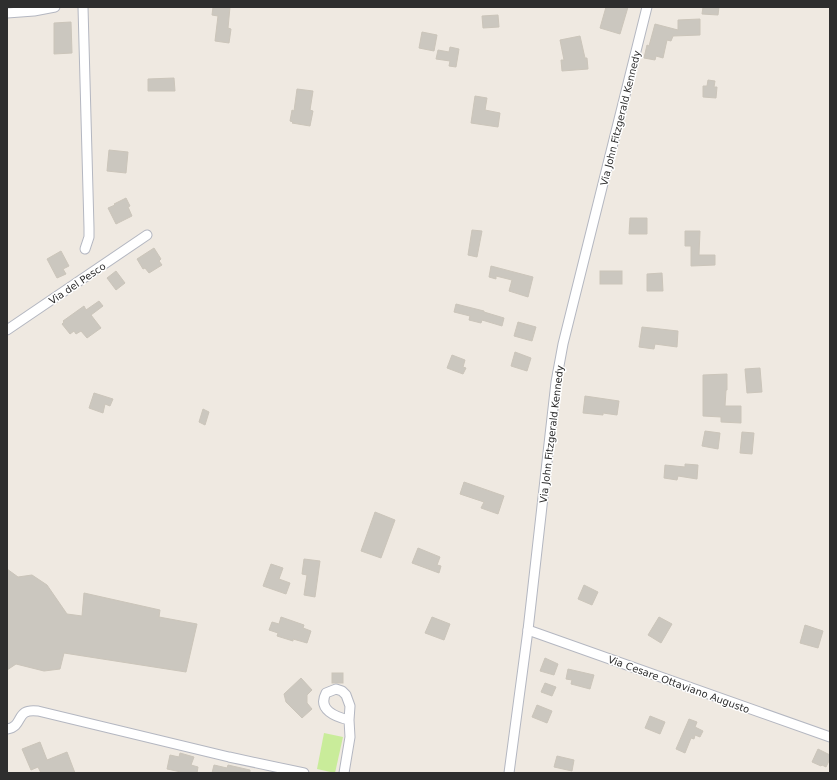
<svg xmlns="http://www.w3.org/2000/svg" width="837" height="780" viewBox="0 0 837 780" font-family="'DejaVu Sans',sans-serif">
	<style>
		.pitch { fill: #c9ec9a }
		.building { fill: #cbc7bf; stroke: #cbc5ba }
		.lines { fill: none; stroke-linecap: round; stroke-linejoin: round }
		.minor-casing { stroke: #b4b7c1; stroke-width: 11 }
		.minor { stroke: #fff; stroke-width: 9 }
		.labels { text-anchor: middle; stroke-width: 3; stroke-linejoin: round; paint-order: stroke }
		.street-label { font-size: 10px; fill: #2e2e2e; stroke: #fff }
	</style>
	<rect width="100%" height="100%" fill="#efe9e1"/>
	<!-- pitch -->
	<polygon class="pitch" points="324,733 343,737 335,773 317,769"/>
	<!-- building -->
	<g class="building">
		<polygon points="213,7 230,7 228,28 231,29 229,43 215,41 218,16 212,15"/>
		<polygon points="606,7 628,7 620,34 600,28"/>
		<polygon points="703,7 719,7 718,15 702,14"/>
		<polygon points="498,15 499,27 483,28 482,16"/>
		<polygon points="700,19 700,35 673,36 671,41 667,40 663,58 656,56 655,60 644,58 647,45 649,46 655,24 678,30 678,20"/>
		<polygon points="71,22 72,53 54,54 54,23"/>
		<polygon points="422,32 437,35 434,51 419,48"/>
		<polygon points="580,36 585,58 587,58 588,69 562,71 561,60 564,60 560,40"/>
		<polygon points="450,47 459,49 456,67 449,66 450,61 436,59 438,50 449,52"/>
		<polygon points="174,78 175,91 148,91 148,79"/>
		<polygon points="708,80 715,81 714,87 717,87 716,98 703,97 703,86 707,86"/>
		<polygon points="297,89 313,91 310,110 313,111 310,126 292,123 293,122 290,121 292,110 294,111"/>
		<polygon points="475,96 487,98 485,110 500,113 498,127 471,123"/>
		<polygon points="109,150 128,152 126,173 107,171"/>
		<polygon points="126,198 130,206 128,207 132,216 116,224 108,208 115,205 114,204"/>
		<polygon points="630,218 647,218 647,234 629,234"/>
		<polygon points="472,230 482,231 477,257 468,255"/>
		<polygon points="685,231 700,231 699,255 715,255 715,265 691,266 691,246 685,246"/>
		<polygon points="154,248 161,259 159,261 162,265 149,273 145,268 143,269 137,259"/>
		<polygon points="61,251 69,266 63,269 66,274 57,278 47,259"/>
		<polygon points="491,266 533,277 528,297 509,291 512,280 496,276 496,279 489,277"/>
		<polygon points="116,271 125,283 116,290 107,278"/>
		<rect x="600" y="271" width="22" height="13"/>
		<polygon points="662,273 663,291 647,291 647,274"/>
		<polygon points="99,301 103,306 91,315 101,328 87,338 81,331 76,334 74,331 70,334 62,324 64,322 63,321 84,306 86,310"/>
		<polygon points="456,304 484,311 484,312 504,318 502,326 482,320 481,323 469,320 470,316 454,312"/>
		<polygon points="518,322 536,327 532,341 514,336"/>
		<polygon points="642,327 678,331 677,347 655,344 654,349 639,347"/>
		<polygon points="515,352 531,358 527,371 511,366"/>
		<polygon points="452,355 465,360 463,367 466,368 463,374 447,368"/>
		<polygon points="760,368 762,392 747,393 745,369"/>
		<polygon points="727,374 727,390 726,390 725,406 741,406 741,423 721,422 721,417 703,416 703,375"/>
		<polygon points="94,393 113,399 110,406 105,404 103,413 89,408"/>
		<polygon points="585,396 619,401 617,415 603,413 603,415 583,413"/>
		<polygon points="203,409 209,412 205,425 199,422"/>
		<polygon points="705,431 720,433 718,449 702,446"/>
		<polygon points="742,432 754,433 752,454 740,453"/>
		<polygon points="685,464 698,465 697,479 678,476 677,480 664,478 665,465 685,467"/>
		<polygon points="464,482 504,496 498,514 481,508 484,502 460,494"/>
		<polygon points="375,512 395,520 381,558 361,551"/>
		<polygon points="418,548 440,557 437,565 441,566 439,573 412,563"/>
		<polygon points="304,559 320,561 315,597 304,595 307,575 302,574"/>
		<polygon points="271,564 283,568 279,579 290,583 286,594 263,586"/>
		<polygon points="7,569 18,577 32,575 47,585 67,614 82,616 84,593 160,610 159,617 197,624 186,672 64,653 60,669 44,671 16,664 7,670"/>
		<polygon points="584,585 598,592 592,605 578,599"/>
		<polygon points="281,617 304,625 303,628 311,631 307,643 293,639 293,641 277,636 278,633 269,630 272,622 279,624"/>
		<polygon points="432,617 450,624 444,640 425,633"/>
		<polygon points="659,617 672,624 661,643 648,635"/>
		<polygon points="805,625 823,631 818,648 800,643"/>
		<polygon points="545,658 558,664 554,675 540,671"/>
		<polygon points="568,669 594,675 590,689 571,684 572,680 566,679"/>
		<rect x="332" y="673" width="11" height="10"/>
		<polygon points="301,678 312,690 307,695 307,703 312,709 302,718 286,702 284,694"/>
		<polygon points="545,683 556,687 552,696 541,692"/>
		<polygon points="537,705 552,711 547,723 532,717"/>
		<polygon points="650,716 665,722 660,734 645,728"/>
		<polygon points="689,719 697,722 695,727 703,731 700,737 695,735 694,739 691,738 685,753 676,749"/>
		<polygon points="40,742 47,760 67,752 75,773 41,773 38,767 31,770 22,749"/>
		<polygon points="818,749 830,755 830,759 826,767 822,765 821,766 812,762"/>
		<polygon points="180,753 194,757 191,765 198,767 197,773 180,773 181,772 167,769 170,755 179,757"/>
		<polygon points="557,756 574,760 572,771 554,767"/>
		<polygon points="214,765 227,768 228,765 250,770 250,773 212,773"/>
	</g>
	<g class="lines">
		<defs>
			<g id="minor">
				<polyline points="83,7 89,228 89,237 85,249"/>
				<polyline points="7,13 34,11 55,7"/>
				<polyline points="7,330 147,235"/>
				<polyline points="528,630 830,737"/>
				<path d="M7,729C25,726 14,708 38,711L229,757L304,773"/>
				<path d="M344,773L350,737L349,720L350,706L346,695L342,691L336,689L326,693C317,710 336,717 349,720"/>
				<polyline points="509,773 528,630 556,382 563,344 647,7"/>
			</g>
		</defs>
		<!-- minor casing -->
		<use href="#minor" class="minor-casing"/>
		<!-- minor -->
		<use href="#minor" class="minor"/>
	</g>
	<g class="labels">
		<!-- street labels -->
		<g class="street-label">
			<text transform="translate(620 118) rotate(-76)" y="4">Via John Fitzgerald Kennedy</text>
			<text transform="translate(77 283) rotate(-34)" y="4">Via del Pesco</text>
			<text transform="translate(551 434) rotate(-83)" y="4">Via John Fitzgerald Kennedy</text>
			<text transform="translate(679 684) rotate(20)" y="4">Via Cesare Ottaviano Augusto</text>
		</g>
	</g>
	<!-- border -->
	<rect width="837" height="780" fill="none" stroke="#2e2e2e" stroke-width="16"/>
</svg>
